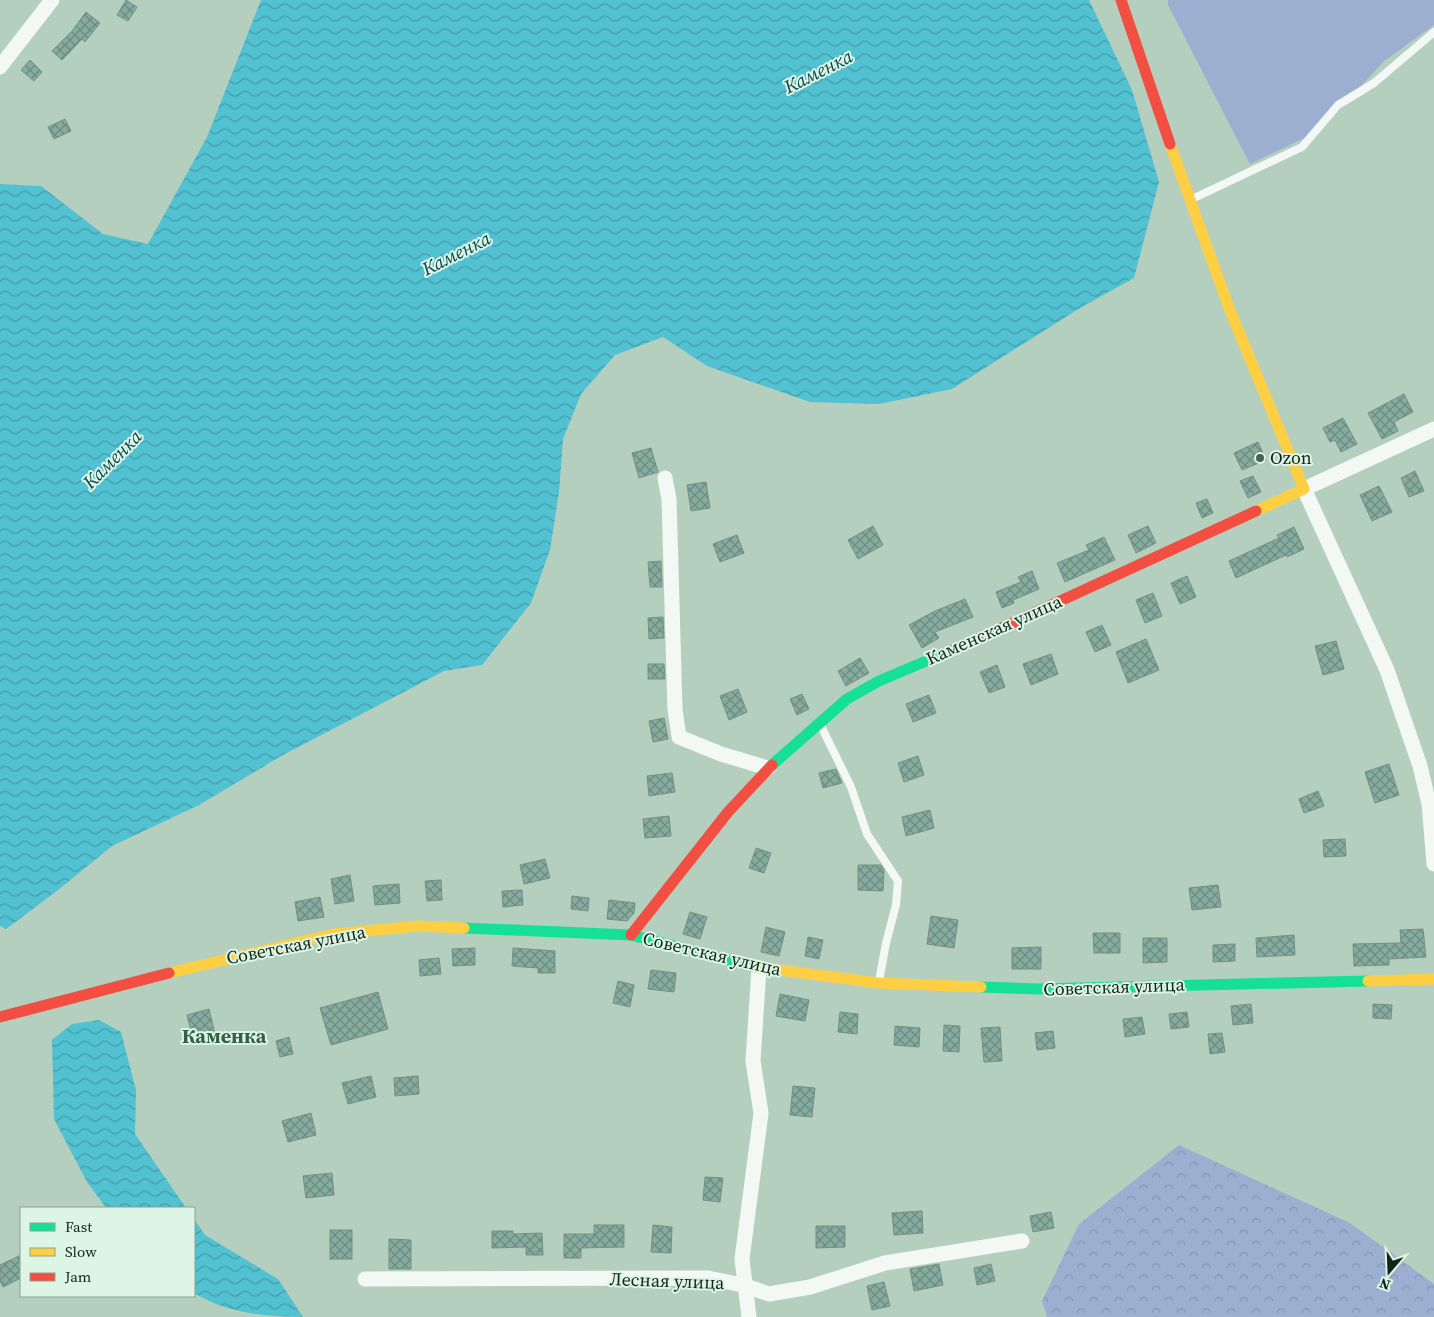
<svg xmlns="http://www.w3.org/2000/svg" width="1434" height="1317" viewBox="0 0 1434 1317" font-family="'Source Serif 4',serif">
	<style>
		.forest { fill: url(#forest-crowns) }
		.green { fill: #9cafd1 }
		.water { fill: url(#water-waves) }
		.building { fill: url(#building-cross-hatch); stroke: #768f85 }
		.lines { fill: none; stroke-linecap: round; stroke-linejoin: round }
		.lane { stroke: #f4f8f5; stroke-width: 8 }
		.street { stroke: #f4f8f5; stroke-width: 15 }
		.fast { stroke: #16e098; stroke-width: 11 }
		.slow { stroke: #ffcf43; stroke-width: 11 }
		.jam { stroke: #f24e42; stroke-width: 11 }
		.poi-dot { fill: #4a6053; stroke: #dcf5e4; stroke-width: 2 }
		.labels { text-anchor: middle; stroke-width: 4; stroke-linejoin: round; paint-order: stroke }
		.poi-label { font-size: 18px; fill: #112519; stroke: #dcf5e4; text-anchor: start }
		.street-label { font-size: 18px; fill: #112519; stroke: #dcf5e4 }
		.water-label { font-size: 19px; font-style: italic; fill: #064551; stroke: #dcf5e4 }
		.quarter-label { font-size: 20px; font-weight: bold; fill: #316044; stroke: #dcf5e4 }
	</style>
	<defs>
		<pattern id="forest-crowns" width="20" height="18" patternUnits="userSpaceOnUse" patternTransform="scale(1.25)"><rect width="20" height="18" fill="#9cafd1"/><path d="M2 6a3 3 0 1 1 6 0M12 15a3 3 0 1 1 6 0" fill="none" stroke="#8596b3"/></pattern>
		<pattern id="water-waves" width="16" height="10" patternUnits="userSpaceOnUse" patternTransform="scale(1.25)"><rect width="16" height="10" fill="#52c1d2"/><path d="M0 5q4-4 8 0t8 0" fill="none" stroke="#439daa"/></pattern>
		<pattern id="building-cross-hatch" width="8" height="8" patternUnits="userSpaceOnUse" patternTransform="scale(1.25)"><rect width="8" height="8" fill="#86aca0"/><path d="M0 0l8 8M0 8l8-8" fill="none" stroke="#6c8c82"/></pattern>
	</defs>
	<rect width="100%" height="100%" fill="#b4cfbe"/>
	<!-- forest -->
	<polygon class="forest" points="1179,1145 1350,1223 1434,1284 1434,1317 1047,1317 1042,1301 1079,1224"/>
	<!-- green -->
	<polygon class="green" points="1168,0 1434,0 1434,25 1383,62 1321,130 1250,164 1168,5"/>
	<!-- water -->
	<g class="water">
		<polygon points="261,0 1089,0 1132,90 1159,182 1134,278 1080,308 952,389 879,404 810,402 707,366 663,337 615,355 581,394 563,439 559,492 550,550 531,603 482,665 444,671 281,756 199,805 112,846 58,890 6,929 0,926 0,184 41,186 103,234 148,244 207,137"/>
		<polygon points="99,1020 121,1032 136,1090 135,1134 186,1208 106,1208 87,1182 54,1119 52,1040 72,1024"/>
		<path d="M194,1219L205,1235L278,1279L303,1317C266,1317 226,1313 194,1293Z"/>
	</g>
	<!-- building -->
	<g class="building">
		<polygon points="126,0 137,7 128,21 117,15"/>
		<polygon points="86,12 100,23 85,42 82,39 62,60 52,51 72,31"/>
		<polygon points="30,60 42,72 34,81 21,70"/>
		<polygon points="65,119 71,131 54,139 48,127"/>
		<polygon points="1404,394 1413,412 1394,422 1398,431 1382,439 1368,413"/>
		<polygon points="1343,418 1357,444 1341,452 1335,440 1330,442 1323,428"/>
		<polygon points="1258,442 1266,460 1242,470 1234,453"/>
		<polygon points="651,448 658,472 639,478 632,453"/>
		<polygon points="1415,471 1424,491 1409,497 1401,478"/>
		<polygon points="1253,476 1261,492 1248,498 1240,481"/>
		<polygon points="706,482 710,508 691,511 687,485"/>
		<polygon points="1379,486 1392,512 1372,521 1360,495"/>
		<polygon points="1207,499 1213,513 1202,518 1196,503"/>
		<polygon points="873,526 883,545 858,559 848,540"/>
		<polygon points="1148,526 1156,543 1136,553 1128,535"/>
		<polygon points="1294,527 1304,549 1287,557 1286,555 1236,578 1229,561 1279,538 1277,535"/>
		<polygon points="737,535 744,553 720,562 713,544"/>
		<polygon points="1104,537 1115,560 1065,582 1057,563 1089,550 1086,545"/>
		<polygon points="661,561 662,587 650,587 648,562"/>
		<polygon points="1032,571 1039,589 1013,600 1014,603 1002,608 996,592 1021,582 1018,577"/>
		<polygon points="1187,576 1196,597 1180,604 1171,583"/>
		<polygon points="1153,593 1162,616 1145,623 1136,600"/>
		<polygon points="965,599 973,617 935,632 939,638 922,648 909,625 935,611"/>
		<polygon points="663,617 664,638 649,639 648,618"/>
		<polygon points="1102,625 1111,645 1095,652 1086,632"/>
		<polygon points="1146,639 1159,670 1128,683 1116,652"/>
		<polygon points="1336,641 1344,669 1323,675 1315,646"/>
		<polygon points="1051,654 1058,674 1031,685 1023,664"/>
		<polygon points="860,658 869,673 846,686 838,671"/>
		<polygon points="648,664 664,664 665,679 648,679"/>
		<polygon points="997,665 1005,687 989,693 980,672"/>
		<polygon points="738,689 747,712 729,720 720,696"/>
		<polygon points="802,694 809,709 797,715 790,699"/>
		<polygon points="929,695 936,713 913,722 906,704"/>
		<polygon points="664,718 668,739 653,742 649,721"/>
		<polygon points="918,756 924,775 904,782 898,763"/>
		<polygon points="1389,764 1399,795 1375,803 1365,772"/>
		<polygon points="836,769 842,783 823,788 819,773"/>
		<polygon points="672,773 675,792 649,796 647,776"/>
		<polygon points="1318,791 1324,806 1304,813 1299,799"/>
		<polygon points="930,810 934,828 906,836 902,817"/>
		<polygon points="669,816 671,836 645,838 643,819"/>
		<polygon points="1345,839 1346,856 1324,857 1323,840"/>
		<polygon points="756,848 771,853 764,873 749,868"/>
		<polygon points="545,859 550,878 524,884 520,865"/>
		<polygon points="858,865 881,865 884,870 883,891 858,890"/>
		<polygon points="350,875 354,901 335,904 331,879"/>
		<polygon points="441,880 442,900 427,901 425,881"/>
		<polygon points="399,884 400,903 375,905 373,886"/>
		<polygon points="1218,885 1221,907 1192,910 1189,888"/>
		<polygon points="522,890 523,905 503,907 502,891"/>
		<polygon points="572,896 589,898 588,911 571,909"/>
		<polygon points="320,897 324,917 298,921 295,902"/>
		<polygon points="609,900 635,903 634,913 627,921 607,919"/>
		<polygon points="690,912 707,917 700,939 683,934"/>
		<polygon points="931,916 958,920 954,948 927,944"/>
		<polygon points="766,927 785,932 779,956 761,952"/>
		<polygon points="1423,929 1426,957 1389,959 1389,965 1354,966 1353,944 1401,943 1400,930"/>
		<polygon points="1093,933 1120,933 1120,953 1094,953"/>
		<polygon points="1294,935 1295,955 1257,957 1256,938"/>
		<polygon points="808,937 823,940 819,959 805,956"/>
		<polygon points="1143,938 1167,938 1167,962 1143,963"/>
		<polygon points="1235,944 1235,961 1213,962 1213,945"/>
		<polygon points="1041,947 1041,969 1012,969 1012,948"/>
		<polygon points="475,948 475,965 453,966 452,949"/>
		<polygon points="513,948 555,951 555,973 538,973 538,968 512,966"/>
		<polygon points="439,958 441,974 420,976 419,960"/>
		<polygon points="651,970 676,973 674,992 648,989"/>
		<polygon points="618,981 634,985 630,1007 613,1003"/>
		<polygon points="378,992 388,1029 331,1045 320,1008"/>
		<polygon points="780,994 809,1000 805,1021 776,1016"/>
		<polygon points="1251,1004 1253,1023 1233,1025 1231,1006"/>
		<polygon points="1373,1004 1392,1005 1391,1019 1373,1018"/>
		<polygon points="209,1009 216,1038 194,1043 187,1015"/>
		<polygon points="840,1012 858,1014 857,1034 838,1032"/>
		<polygon points="1187,1012 1189,1027 1171,1029 1169,1014"/>
		<polygon points="1142,1017 1145,1034 1125,1037 1123,1019"/>
		<polygon points="944,1025 960,1026 959,1052 943,1051"/>
		<polygon points="895,1026 920,1028 919,1047 894,1045"/>
		<polygon points="1000,1027 1002,1061 984,1062 981,1028"/>
		<polygon points="1053,1031 1055,1048 1037,1050 1035,1033"/>
		<polygon points="1222,1033 1225,1052 1210,1054 1208,1034"/>
		<polygon points="289,1037 293,1054 280,1057 276,1041"/>
		<polygon points="371,1076 376,1097 348,1104 342,1083"/>
		<polygon points="418,1076 419,1094 395,1096 394,1078"/>
		<polygon points="793,1086 815,1088 812,1117 790,1115"/>
		<polygon points="311,1113 316,1135 288,1142 282,1121"/>
		<polygon points="332,1173 334,1195 306,1198 303,1176"/>
		<polygon points="705,1177 723,1178 720,1202 703,1200"/>
		<polygon points="922,1211 923,1233 894,1235 892,1213"/>
		<polygon points="1051,1212 1054,1228 1033,1232 1030,1216"/>
		<polygon points="594,1225 624,1225 624,1247 581,1248 581,1258 564,1258 564,1234 594,1234"/>
		<polygon points="653,1225 672,1227 671,1253 651,1252"/>
		<polygon points="816,1226 845,1226 845,1247 816,1248"/>
		<rect x="330" y="1230" width="22" height="29"/>
		<polygon points="492,1231 513,1231 513,1234 542,1233 543,1255 526,1255 526,1247 492,1248"/>
		<polygon points="389,1239 411,1240 411,1269 389,1269"/>
		<polygon points="21,1255 21,1278 3,1287 0,1281 0,1265"/>
		<polygon points="939,1264 943,1285 914,1291 910,1269"/>
		<polygon points="991,1264 995,1281 977,1285 974,1268"/>
		<polygon points="884,1282 890,1306 872,1310 867,1286"/>
	</g>
	<g class="lines">
		<!-- lane -->
		<g class="lane">
			<polyline points="1190,200 1302,147 1338,105 1374,83 1434,32"/>
			<polyline points="820,724 851,787 867,834 898,881 896,905 886,943 879,981"/>
		</g>
		<!-- street -->
		<g class="street">
			<polyline points="0,67 52,0"/>
			<polyline points="1434,429 1304,489 1387,670 1420,766 1429,804 1434,864"/>
			<polyline points="665,478 669,499 675,709 679,737 721,754 768,768"/>
			<polyline points="365,1279 708,1278 743,1285 769,1294 810,1287 885,1263 1022,1241"/>
			<polyline points="749,1317 742,1259 761,1113 753,1061 759,968"/>
		</g>
		<!-- fast -->
		<g class="fast">
			<polyline points="772,765 847,699 879,681 971,642"/>
			<polyline points="464,928 631,935 756,967"/>
			<polyline points="981,987 1038,989 1368,981"/>
		</g>
		<!-- slow -->
		<g class="slow">
			<polyline points="1170,144 1229,308 1304,489 1256,511"/>
			<polyline points="756,967 879,983 981,987"/>
			<polyline points="169,973 334,934 418,926 464,928"/>
			<polyline points="1368,981 1434,979"/>
		</g>
		<!-- jam -->
		<g class="jam">
			<polyline points="1121,0 1170,144"/>
			<polyline points="971,642 1256,511"/>
			<polyline points="631,935 728,812 772,765"/>
			<polyline points="0,1017 169,973"/>
		</g>
	</g>
	<!-- markers -->
	<circle class="poi-dot" cx="1260" cy="458" r="5"/>
	<g class="labels">
		<!-- poi labels -->
		<g class="poi-label">
			<text x="1270" y="464">Ozon</text>
		</g>
		<!-- street labels -->
		<g class="street-label">
			<text transform="translate(994 630) rotate(-24)" y="6">Каменская улица</text>
			<text transform="translate(296 945) rotate(-11)" y="6">Советская улица</text>
			<text transform="translate(712 954) rotate(13)" y="6">Советская улица</text>
			<text transform="translate(1114 987) rotate(-2)" y="6">Советская улица</text>
			<text transform="translate(667 1281) rotate(2)" y="6">Лесная улица</text>
		</g>
		<!-- water labels -->
		<g class="water-label">
			<text transform="translate(818 71) rotate(-27)" y="7">Каменка</text>
			<text transform="translate(456 253) rotate(-27)" y="7">Каменка</text>
			<text transform="translate(112 459) rotate(-45)" y="7">Каменка</text>
		</g>
		<!-- quarter labels -->
		<g class="quarter-label">
			<text x="224" y="1043">Каменка</text>
		</g>
	</g>
	<!-- legend -->
	<rect x="20" y="1207" width="175" height="90" fill="#dcf5e4" stroke="#8ba293"/>
	<rect x="30" y="1223" width="25" height="8" fill="#16e098" stroke="#8ba293"/>
	<text x="65" y="1232" font-size="15" fill="#112519">Fast</text>
	<rect x="30" y="1248" width="25" height="8" fill="#ffcf43" stroke="#8ba293"/>
	<text x="65" y="1257" font-size="15" fill="#112519">Slow</text>
	<rect x="30" y="1273" width="25" height="8" fill="#f24e42" stroke="#8ba293"/>
	<text x="65" y="1282" font-size="15" fill="#112519">Jam</text>
	<!-- north arrow -->
	<g transform="translate(1389 1272) rotate(199)" stroke="#dcf5e4" stroke-width="4" paint-order="stroke">
	<path d="M0-4L9 19L0 12L-9 19Z" fill="#112519"/>
	<text y="-8" font-size="14" font-weight="bold" text-anchor="middle" fill="#112519">N</text>
	</g>
</svg>
